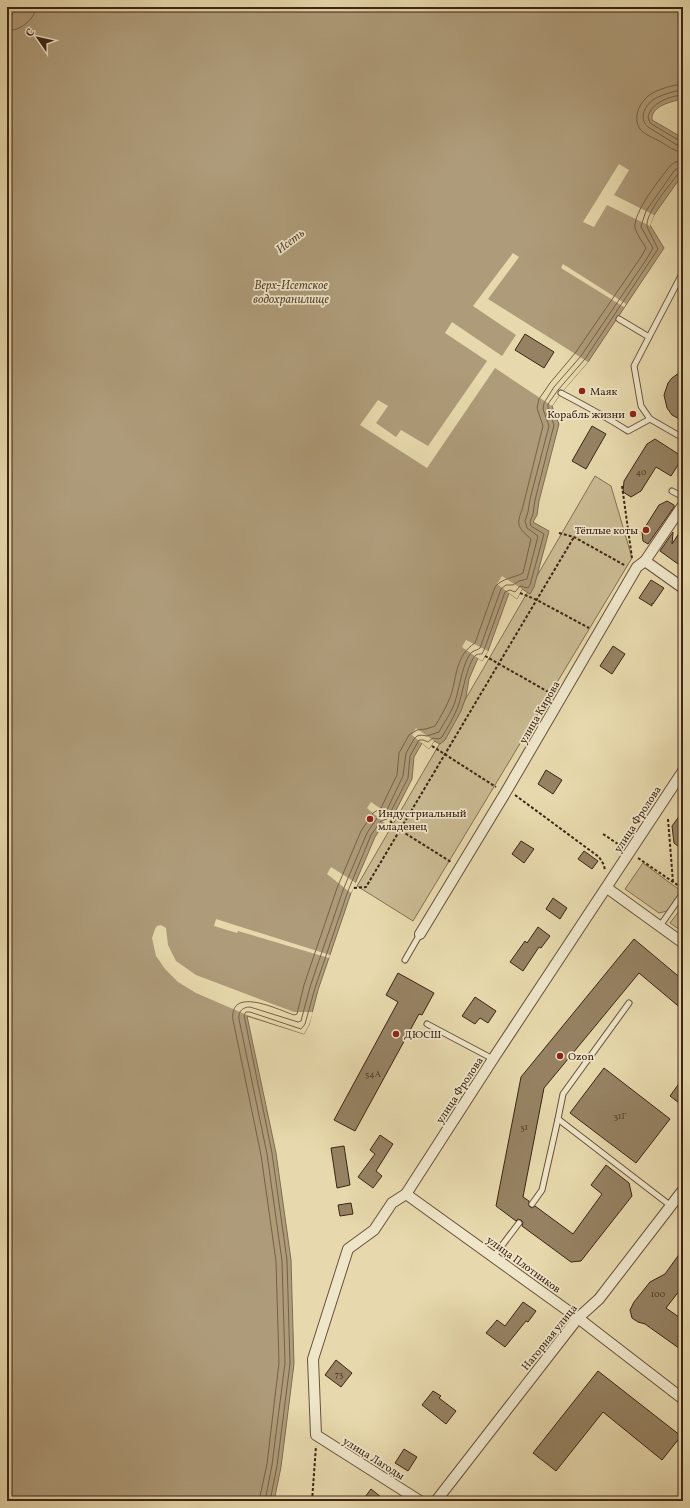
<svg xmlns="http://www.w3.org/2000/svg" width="690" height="1508" viewBox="0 0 690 1508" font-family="Vollkorn,serif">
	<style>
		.green { fill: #caba93; stroke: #846f53 }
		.water { fill: #ae9b79; stroke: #816b50 }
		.pier { fill: #e7d9ad }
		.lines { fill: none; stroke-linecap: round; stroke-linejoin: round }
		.shore { stroke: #766046; stroke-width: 1 }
		.building { fill: #968263; stroke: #3e2413 }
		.lane-casing { stroke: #68513a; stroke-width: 7 }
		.street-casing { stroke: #68513a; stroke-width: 12 }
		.path { stroke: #3e2413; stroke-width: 2; stroke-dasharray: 3 2; stroke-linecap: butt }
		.lane { stroke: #efe6ca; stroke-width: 5 }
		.street { stroke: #efe6ca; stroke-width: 10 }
		.poi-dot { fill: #8f2418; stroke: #efe6ca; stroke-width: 1.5 }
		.labels { text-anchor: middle; stroke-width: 3.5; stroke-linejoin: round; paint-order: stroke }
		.number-label { font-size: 9px; fill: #543c27 }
		.poi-label { font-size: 11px; fill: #3e2413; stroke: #efe6ca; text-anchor: start }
		.street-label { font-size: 11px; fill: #3e2413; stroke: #efe6ca }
		.water-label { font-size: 12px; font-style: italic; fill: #604832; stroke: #efe6ca }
	</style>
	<rect width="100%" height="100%" fill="#e7d9ad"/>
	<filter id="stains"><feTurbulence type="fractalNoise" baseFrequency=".005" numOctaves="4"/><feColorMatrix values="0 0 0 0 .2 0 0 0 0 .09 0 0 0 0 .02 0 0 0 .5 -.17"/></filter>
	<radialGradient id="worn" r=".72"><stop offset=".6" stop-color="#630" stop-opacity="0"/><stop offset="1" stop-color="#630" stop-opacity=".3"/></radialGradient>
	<!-- green -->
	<g class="green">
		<polygon points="595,476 611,486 632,558 413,921 357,886"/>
		<polygon points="643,863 681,891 667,911 659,913 625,889"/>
		<polygon points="683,906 683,932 670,923"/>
	</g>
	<!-- water -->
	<path class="water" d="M23,7H683V99C673,101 650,106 652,120L683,138V174L654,215L650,225L664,248L588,362L561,393L552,406L559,424L539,501L537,515L533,522L549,531L534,587L530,594L522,589L517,599L509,593L488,651L482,661L478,658L469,679L466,697L461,711L445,740L440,744L434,741L429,749L422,743L414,757L412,779L388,826L384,823L375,837L351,893L318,990L309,1025L304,1034L247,1016L276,1153L291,1260L294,1364L281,1467L274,1501H7V17Z"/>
	<!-- pier -->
	<g class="pier">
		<polygon points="619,164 629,170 614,195 654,215 650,226 607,205 594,227 583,222"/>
		<polygon points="513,253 519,257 488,299 588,362 561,393 552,406 495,368 427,468 360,425 378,400 388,406 376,423 396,437 401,430 428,446 487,361 445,333 452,322 502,356 516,335 473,306"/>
		<polygon points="563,264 626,304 624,307 561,268"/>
		<polygon points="502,576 522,589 517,599 497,584"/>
		<polygon points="466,640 488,651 482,661 462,647"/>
		<polygon points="416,728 434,741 429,749 412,735"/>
		<polygon points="371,802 393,817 388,826 367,808"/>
		<polygon points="331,867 356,883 351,893 327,874"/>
		<polygon points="216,919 330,955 329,958 238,931 237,933 214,926"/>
		<polygon points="161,925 166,928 168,945 176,961 196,975 294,1012 313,1012 309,1025 304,1034 247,1015 196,993 178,982 165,969 156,956 152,938 155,929 157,926"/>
	</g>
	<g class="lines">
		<!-- shore -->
		<g class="shore">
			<path d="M7,31C19,31 35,20 36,7"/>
			<path d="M683,84C673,85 659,89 651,94C640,101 632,117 640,129C645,135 654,138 661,142C668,146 675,152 683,152"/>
			<path d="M683,90C674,91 664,94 656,98C645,104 638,118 648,127L677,145L683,146"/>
			<path d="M683,95C669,96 651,103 648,117L650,123L680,141H683"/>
			<path d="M259,1501L267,1464L279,1363L276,1261L261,1155L233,1020C229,985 279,1010 294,1015L297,1014L304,985L337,888L361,831L373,813L381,808L397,775L399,753L409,735L417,730L426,729L435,726C441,716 447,706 451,695C457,675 456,655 475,643L495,587C502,578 514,578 523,573L531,539C520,529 515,526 522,510L543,426L537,408L539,399L550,383L576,352L641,257L646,248C642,241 637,235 635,228C633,212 660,179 670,166L675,162L683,161"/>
			<path d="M265,1501L272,1465L285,1363L282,1261L267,1154L239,1019C238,1011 243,1007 250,1007L298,1022L301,1021L310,987L343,890L367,833L377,818L385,814L403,776L406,753L414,739L417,736L421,735L427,736L439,732C443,724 449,716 453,707C459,694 462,661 472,652C475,650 478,650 480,648L501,589L506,585H513L519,581L527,579L538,536L527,528L525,521L528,512L530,499L549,426L543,409L544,403L554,387L581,356L646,260L653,248L641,227L642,223L646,211L674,171L678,168L683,167"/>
			<path d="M270,1501L277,1466L290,1364L287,1260L272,1153L244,1015L246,1012H250L301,1029L305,1024L315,988L348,891L371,835L381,821L387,819L408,778L410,756L419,740H423L428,742L433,738L439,739L442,737C447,728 453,719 457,709C462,698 467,662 476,655C477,654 480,654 482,654L484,650L505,592L510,590L515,592L520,586L528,588L530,585L544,534L531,526L530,522L533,514L535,500L554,425L548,408V404L558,390L585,359L658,249L647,227C645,213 669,186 678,174L683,172"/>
		</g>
	</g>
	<!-- building -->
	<g class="building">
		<polygon points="525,334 554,352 544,368 515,350"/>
		<polygon points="683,370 683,421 672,415 667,408 664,395 668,383 672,378"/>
		<polygon points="592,426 606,434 586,469 572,461"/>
		<polygon points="655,439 683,457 671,476 656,467 641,491 631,497 623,492 624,481 647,444"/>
		<polygon points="667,501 674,505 674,507 648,544 643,541 642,532 659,505"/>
		<polygon points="683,527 683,556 678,564 660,551 673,532 672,544"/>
		<polygon points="651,580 664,588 653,604 652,603 652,606 639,598"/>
		<polygon points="613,646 625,654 612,674 600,666"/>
		<polygon points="546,770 562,780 553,794 538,784"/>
		<polygon points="683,811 683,850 674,843 672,826"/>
		<polygon points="521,841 534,849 524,863 512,854"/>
		<polygon points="584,851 598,861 592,869 578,859"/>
		<polygon points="553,898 567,908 560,919 546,909"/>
		<polygon points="538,927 550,936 541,948 539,947 523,971 510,962 525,941 527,943"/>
		<polygon points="634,939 683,980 683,1010 639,973 544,1088 523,1197 529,1201 529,1206 532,1208 535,1206 573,1234 602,1194 591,1185 606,1165 629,1183 632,1196 581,1261 571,1262 522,1226 523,1222 521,1220 518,1219 516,1221 496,1206 521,1077"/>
		<polygon points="398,973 434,993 422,1015 419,1014 355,1131 334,1120 398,1002 386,995"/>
		<polygon points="475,997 496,1011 488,1023 480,1018 475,1024 462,1016"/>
		<polygon points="604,1068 670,1119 636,1163 570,1113"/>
		<polygon points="683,1078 683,1106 670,1096"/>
		<polygon points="380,1135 393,1144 376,1171 382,1176 373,1188 358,1177 375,1154 370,1150"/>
		<polygon points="344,1146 350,1185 337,1188 331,1148"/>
		<polygon points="351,1203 353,1214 340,1216 338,1205"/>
		<polygon points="683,1249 683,1286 666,1308 683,1320 683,1351 645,1324 638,1322 632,1318 630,1310 634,1302 650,1282 665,1274"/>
		<polygon points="523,1302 536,1311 528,1322 526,1321 505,1347 486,1333 497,1320 505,1326"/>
		<polygon points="336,1360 352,1373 341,1387 325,1375"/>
		<polygon points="598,1371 681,1436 662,1460 603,1412 556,1471 533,1453"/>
		<polygon points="433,1391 441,1396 439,1398 456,1411 446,1424 422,1405"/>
		<polygon points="404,1449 417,1457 408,1471 395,1463"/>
		<polygon points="371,1489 386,1501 362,1501"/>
	</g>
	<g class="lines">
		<defs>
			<g id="lane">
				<polyline points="619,319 649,337 634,366 641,406 650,419"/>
				<polyline points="649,337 683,272"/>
				<path d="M561,393C584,405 606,417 628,431L650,419L683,438"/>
				<polyline points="672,491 683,497"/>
				<polyline points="660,926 683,893"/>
				<polyline points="405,960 420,934"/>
				<polyline points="629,1003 563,1094 558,1119 671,1206"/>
				<polyline points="427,1024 493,1059"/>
				<polyline points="532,1204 542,1190 558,1119"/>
				<polyline points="494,1256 519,1223"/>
			</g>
			<g id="street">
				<polyline points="645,561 683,588"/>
				<polyline points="607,888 683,943"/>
				<polyline points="420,934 507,790 637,567 645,561 683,505"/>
				<polyline points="406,1194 578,1318 683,1399"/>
				<polyline points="420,1501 316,1435 313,1359 348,1249 374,1230 392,1203 406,1194 493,1059 683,771"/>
				<polyline points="436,1501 578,1318 599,1299 683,1190"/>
			</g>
		</defs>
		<!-- lane casing -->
		<use href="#lane" class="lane-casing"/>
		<!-- street casing -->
		<use href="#street" class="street-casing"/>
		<!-- path -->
		<g class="path">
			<polyline points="622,486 632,558"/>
			<polyline points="559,533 574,537 626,566"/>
			<polyline points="520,593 537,600 589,628"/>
			<polyline points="485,656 552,694"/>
			<polyline points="432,746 496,787"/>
			<polyline points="515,795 599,857 604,865 605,871"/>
			<polyline points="668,819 673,882"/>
			<polyline points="390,821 400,830 451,862"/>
			<polyline points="603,834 621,846"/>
			<polyline points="638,858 679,886"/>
			<polyline points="354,888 366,887 574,537"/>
			<polyline points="312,1501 316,1446"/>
		</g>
		<!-- lane -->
		<use href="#lane" class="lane"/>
		<!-- street -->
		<use href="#street" class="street"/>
	</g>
	<!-- markers -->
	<g class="poi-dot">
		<circle cx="582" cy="391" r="4"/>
		<circle cx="633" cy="414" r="4"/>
		<circle cx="646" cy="530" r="4"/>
		<circle cx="370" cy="819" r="4"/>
		<circle cx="396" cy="1034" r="4"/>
		<circle cx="560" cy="1056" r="4"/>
	</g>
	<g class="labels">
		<!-- number labels -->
		<g class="number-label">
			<text x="641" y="475">40</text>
			<text x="373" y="1077">54А</text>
			<text x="620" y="1119">31Г</text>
			<text x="524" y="1130">31</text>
			<text x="658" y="1297">100</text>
			<text x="339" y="1377">73</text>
		</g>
		<!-- poi labels -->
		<g class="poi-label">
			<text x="590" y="395">Маяк</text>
			<text x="625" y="418" text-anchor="end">Корабль жизни</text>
			<text x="638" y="534" text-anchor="end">Тёплые коты</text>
			<text x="378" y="817">Индустриальный<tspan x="378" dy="13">младенец</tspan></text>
			<text x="404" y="1038">ДЮСШ</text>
			<text x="568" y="1060">Ozon</text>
		</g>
		<!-- street labels -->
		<g class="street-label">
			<text transform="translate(539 712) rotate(-60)" y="4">улица Кирова</text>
			<text transform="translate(637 819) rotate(-57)" y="4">улица Фролова</text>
			<text transform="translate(459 1090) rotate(-57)" y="4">улица Фролова</text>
			<text transform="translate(524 1264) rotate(36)" y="4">улица Плотников</text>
			<text transform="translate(549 1337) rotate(-51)" y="4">Нагорная улица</text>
			<text transform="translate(374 1458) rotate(32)" y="4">улица Лагоды</text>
		</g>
		<!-- water labels -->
		<g class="water-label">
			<text transform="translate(290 241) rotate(-37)" y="4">Исеть</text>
			<text x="291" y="289">Верх-Исетское<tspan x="291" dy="14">водохранилище</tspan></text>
		</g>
	</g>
	<!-- margin -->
	<rect width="690" height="1508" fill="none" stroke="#e7d9ad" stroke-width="24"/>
	<rect x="8" y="8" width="674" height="1492" fill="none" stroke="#3e2413" stroke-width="2"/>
	<rect x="12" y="12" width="666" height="1484" fill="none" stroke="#3e2413"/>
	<!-- north arrow -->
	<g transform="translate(38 38) rotate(304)" stroke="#efe6ca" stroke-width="3" paint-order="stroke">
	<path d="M0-3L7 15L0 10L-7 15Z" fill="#3e2413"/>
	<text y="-6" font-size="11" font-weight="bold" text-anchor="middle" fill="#3e2413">С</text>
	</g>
	<rect width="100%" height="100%" filter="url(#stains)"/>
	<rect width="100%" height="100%" fill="url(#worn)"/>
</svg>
